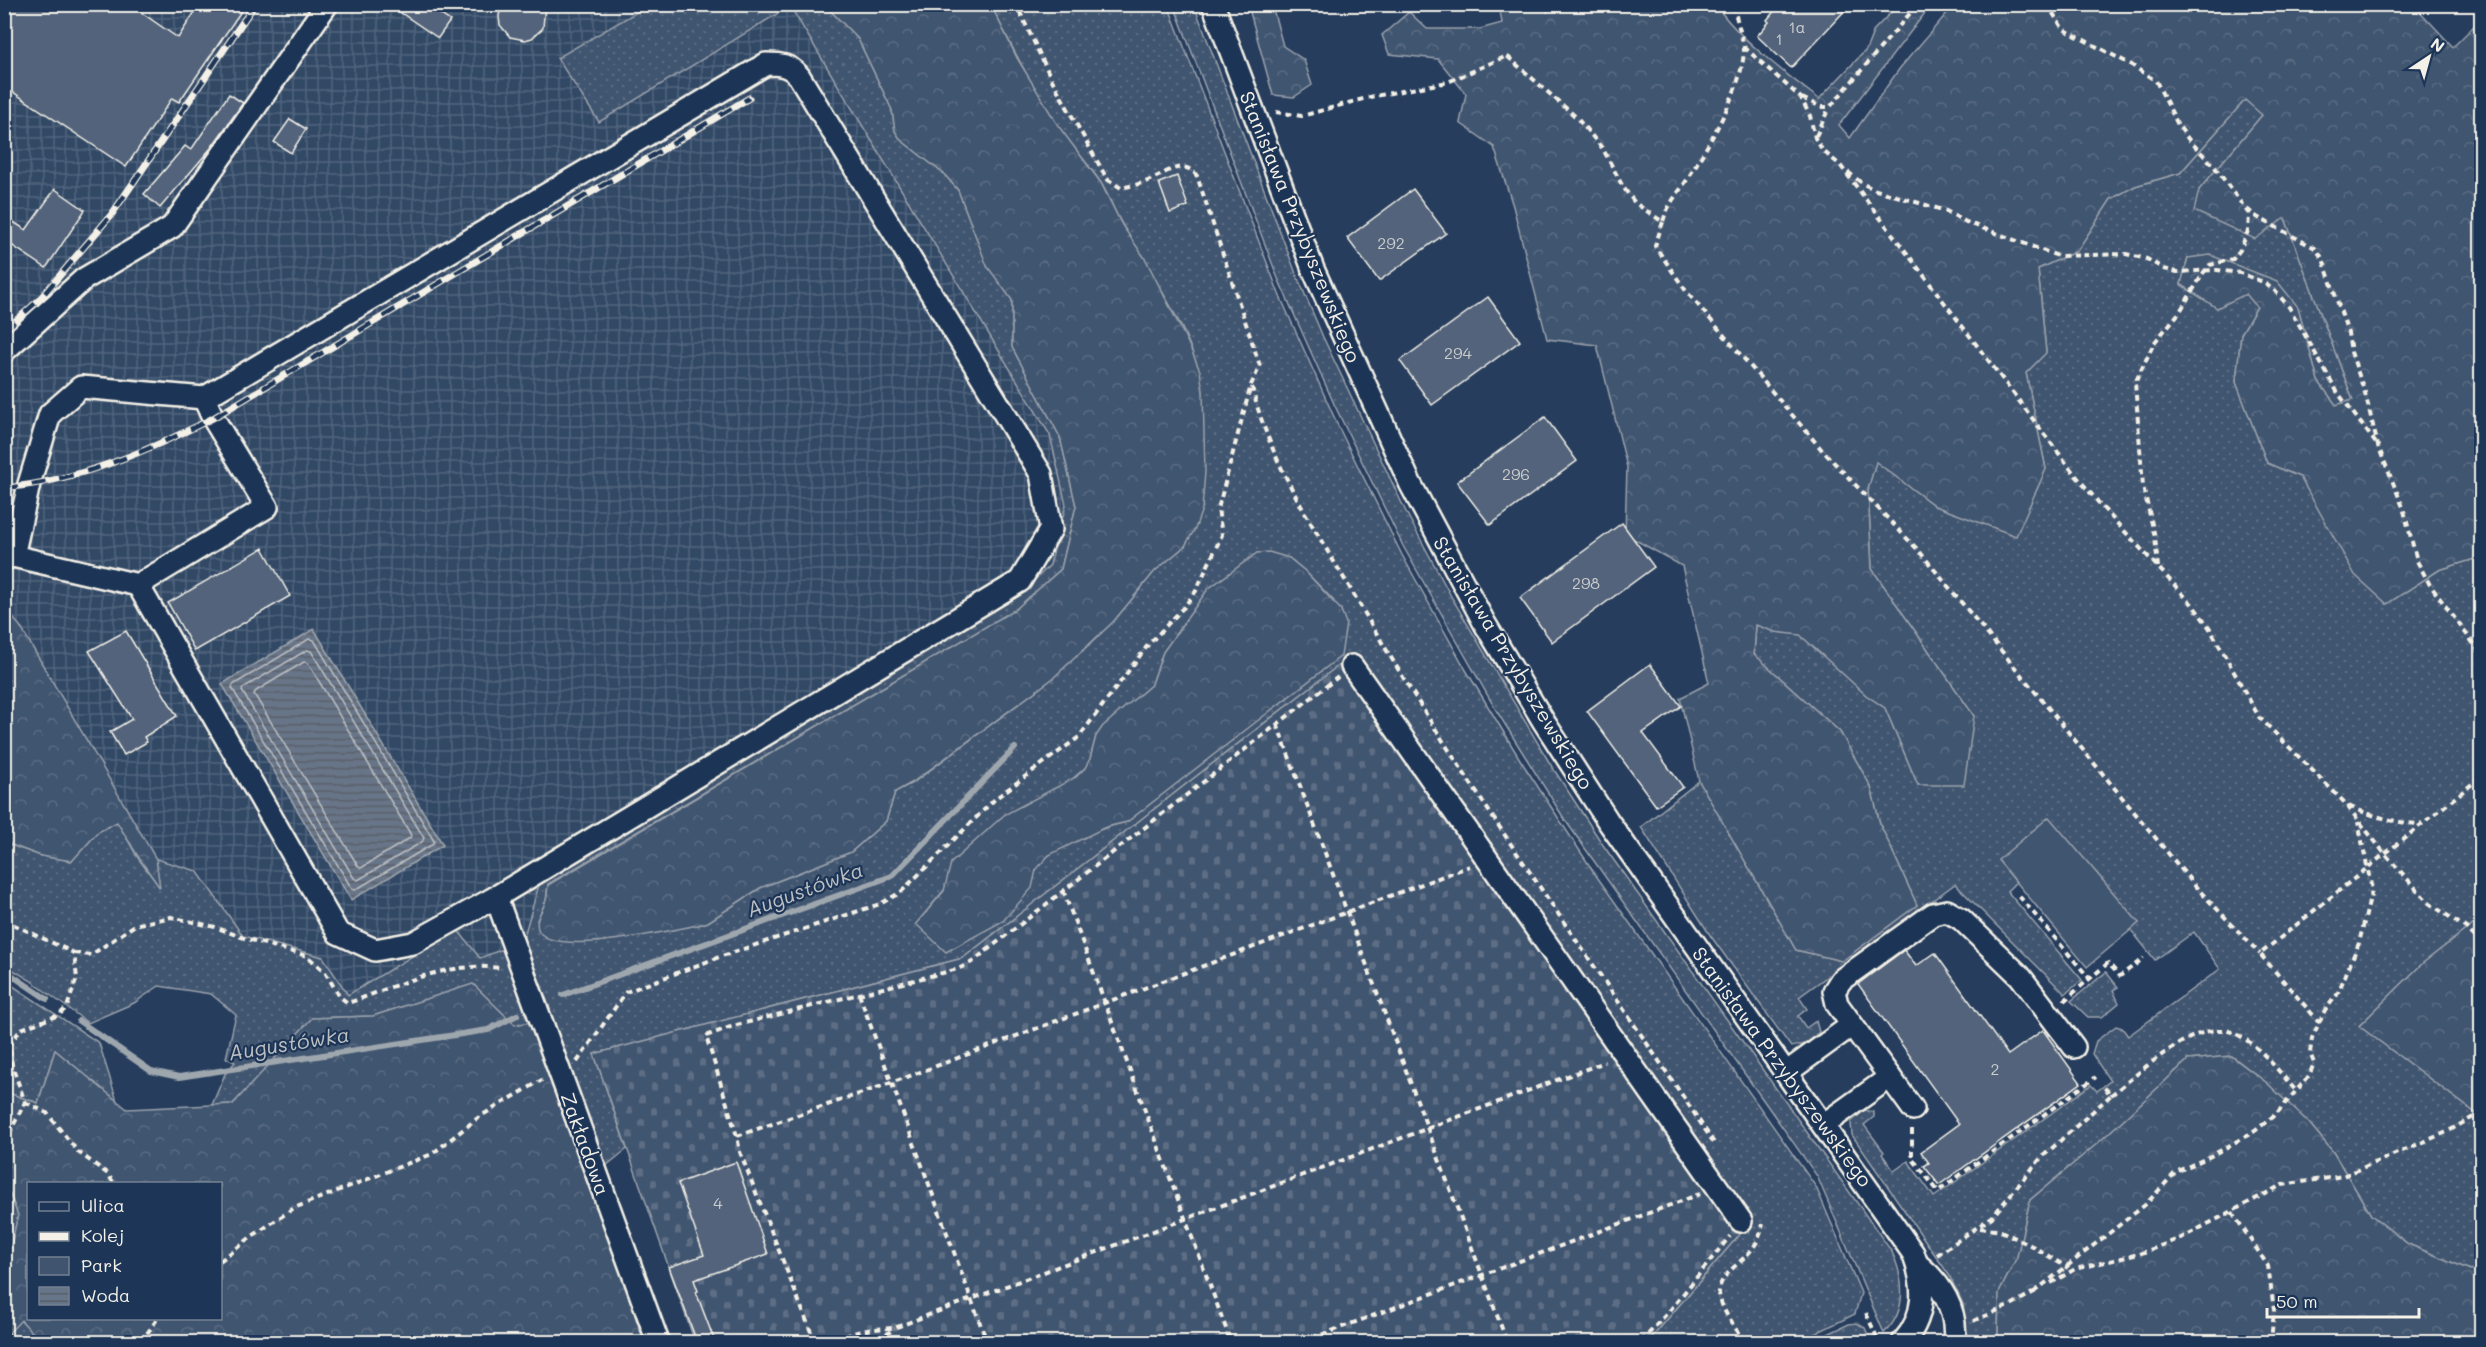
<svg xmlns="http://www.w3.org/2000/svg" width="2486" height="1347" viewBox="0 0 2486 1347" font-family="Mali,sans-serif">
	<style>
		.industrial { fill: url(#industrial-grid) }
		.green { fill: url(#green-dots); stroke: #9aa2ac; stroke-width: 1.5; fill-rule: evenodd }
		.forest { fill: url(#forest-crowns); stroke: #9aa2ac; stroke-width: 1.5; fill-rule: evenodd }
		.cemetery { fill: url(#cemetery-stones); stroke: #9aa2ac; stroke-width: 1.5 }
		.pitch { fill: #40546f; stroke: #9aa2ac; stroke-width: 1.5 }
		.water { fill: url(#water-rules); stroke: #9fa7ae; stroke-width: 1.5 }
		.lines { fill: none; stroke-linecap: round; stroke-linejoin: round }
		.shore { stroke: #bcbfc2; stroke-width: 1.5 }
		.stream { stroke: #9fa7ae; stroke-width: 6 }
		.building { fill: #52647b; stroke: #f4f1e8; stroke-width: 1.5 }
		.minor-casing { stroke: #f4f1e8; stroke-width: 26 }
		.path { stroke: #f4f1e8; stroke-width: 4; stroke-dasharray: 6 4.5; stroke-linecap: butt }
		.minor { stroke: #1d3557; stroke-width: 21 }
		.rail-casing { stroke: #f4f1e8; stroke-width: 7 }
		.rail { stroke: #1d3557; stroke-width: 4.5; stroke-dasharray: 14; stroke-linecap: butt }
		.labels { text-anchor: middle; stroke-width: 4.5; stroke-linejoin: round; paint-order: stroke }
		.number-label { font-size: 16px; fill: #cccecd }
		.street-label { font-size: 20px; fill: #f4f1e8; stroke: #1d3557 }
		.water-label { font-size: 21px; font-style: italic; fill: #bcbfc2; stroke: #1d3557 }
	</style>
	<defs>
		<pattern id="industrial-grid" width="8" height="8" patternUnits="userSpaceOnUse" patternTransform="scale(1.5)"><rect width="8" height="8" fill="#334966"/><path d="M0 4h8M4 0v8" fill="none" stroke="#51647c"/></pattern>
		<pattern id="green-dots" width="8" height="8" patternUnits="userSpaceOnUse" patternTransform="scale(1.5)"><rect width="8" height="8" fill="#40546f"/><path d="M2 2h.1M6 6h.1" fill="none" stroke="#5c6d84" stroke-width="1.8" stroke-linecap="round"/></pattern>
		<pattern id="forest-crowns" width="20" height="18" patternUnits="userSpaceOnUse" patternTransform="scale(1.5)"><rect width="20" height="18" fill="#40546f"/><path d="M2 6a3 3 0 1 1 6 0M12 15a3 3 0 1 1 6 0" fill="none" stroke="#5c6d84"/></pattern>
		<pattern id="cemetery-stones" width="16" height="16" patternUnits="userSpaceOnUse" patternTransform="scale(1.5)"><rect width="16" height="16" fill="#40546f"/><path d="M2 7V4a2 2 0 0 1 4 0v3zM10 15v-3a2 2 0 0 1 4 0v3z" fill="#5c6d84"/></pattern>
		<pattern id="water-rules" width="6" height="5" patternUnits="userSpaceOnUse" patternTransform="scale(1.5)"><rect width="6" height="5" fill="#677588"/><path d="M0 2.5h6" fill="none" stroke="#585e67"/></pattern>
	</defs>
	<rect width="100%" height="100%" fill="#263d5d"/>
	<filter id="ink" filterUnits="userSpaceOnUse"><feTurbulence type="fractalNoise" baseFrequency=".0167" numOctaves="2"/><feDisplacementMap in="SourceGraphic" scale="12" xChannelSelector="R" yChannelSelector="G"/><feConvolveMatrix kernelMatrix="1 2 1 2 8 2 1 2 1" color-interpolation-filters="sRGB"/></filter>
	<g filter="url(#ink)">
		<!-- industrial -->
		<polygon class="industrial" points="5,5 649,5 557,58 599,122 790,6 1050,435 1066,505 1050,565 1017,597 541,878 522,943 480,958 457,929 348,996 323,957 243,936 197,871 156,859 20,626 5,609"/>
		<!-- green -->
		<g class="green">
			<path d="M649,5H825L858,39L892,110L895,131L901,140L944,174L958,190L987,265L1012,300V347L1060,437L1076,506L1061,569L1016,609L548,884L546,901L537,920L597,942L698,925L708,922L760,888L851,852L886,821L895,792L914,782L1052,679L1113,622L1155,571L1185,546L1203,392C1194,332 1151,276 1122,224C1114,211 1109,196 1101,183C1088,163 1071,145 1057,125C1032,87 1011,45 991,5H1168L1279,294L1339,428L1402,555L1466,670L1521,761L1595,874L1816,1187L1861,1293L1855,1314L1798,1342H1648L1750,1222L1348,658L963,958L594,1054L627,1149L602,1169L522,943L541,878L1017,597L1050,565L1066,505L1050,435L790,6L599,122L557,58ZM1257,553L1289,558L1305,571L1334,601L1127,822C1104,827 1047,847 1036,870C1033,875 1033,883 1031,888L916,924L944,890L1085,768L1090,759L1096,736L1104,726L1152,684L1163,652L1208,589Z"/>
			<path d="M1174,5H1194L1295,271L1323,337L1407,514L1452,598L1549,762L1603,845L1892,1252C1904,1279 1908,1311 1884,1333L1817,1176L1565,820L1496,710L1403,546L1335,406L1277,276Z"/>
			<polygon points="2245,100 2263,114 2199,190 2285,218 2353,400 2336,405 2318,381 2298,307 2188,258 2181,285 2217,308 2246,293 2257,307 2241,334 2236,382 2267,463 2300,477 2318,507 2386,604 2439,570 2481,557 2481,918 2423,963 2359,1026 2481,1117 2481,1268 2470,1270 2408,1244 2371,1215 2333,1152 2309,1123 2267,1083 2232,1056 2188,1060 2098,1143 2030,1200 2017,1257 1999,1293 1998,1335 1995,1342 1968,1342 1963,1304 1949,1275 1852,1135 1851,1122 1865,1110 1874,1112 1874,1117 1864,1125 1884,1152 1882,1154 1894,1171 1908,1161 1934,1197 2091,1085 2097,1091 2110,1081 2092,1054 2096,1041 2116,1026 2122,1028 2128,1036 2220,969 2194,932 2155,960 2131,930 2139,923 1998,860 2016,882 2007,891 2082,980 2065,994 1955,884 1799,997 1807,1009 1798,1016 1806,1028 1816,1021 1819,1032 1806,1044 1791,1047 1710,935 1641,827 1699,781 1796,950 1842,961 1917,905 1880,824 1871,787 1840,732 1754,654 1756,625 1775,632 1800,634 1866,695 1885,708 1918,785 1974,716 1872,569 1868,489 1876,461 1935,506 2036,491 2046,469 2026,373 2046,352 2038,269 2077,251 2111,199 2135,186 2180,173"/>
			<polygon points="117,821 138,858 159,886 156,859 197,871 243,936 323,957 348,995 457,929 480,958 503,949 536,1021 515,1025 473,984 373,1016 312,1018 233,1104 212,1105 225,1074 235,1062 226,1058 236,1015 211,994 159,986 134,1003 88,1023 30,980 5,965 5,845 8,844 41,856 72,861 98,832"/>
			<polygon points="2106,972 2118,987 2113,990 2119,1003 2102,1017 2088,1017 2071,1001"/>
			<polygon points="4,980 99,1043 117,1101 55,1050 38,1103 11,1094 5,1074"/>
			<polygon points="4,1181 18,1215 6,1273 4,1272"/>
			<polygon points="21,1320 41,1342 5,1342 4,1337"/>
			<polygon points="1857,1323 1865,1328 1871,1342 1811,1342 1849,1324"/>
		</g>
		<!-- forest -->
		<g class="forest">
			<path d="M1559,4L1716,5C1737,37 1787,75 1819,99L1866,50L1874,30L1898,5H1931L1839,125L1850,138L1900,68L1954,5H2414L2453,47L2481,19V557L2439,570L2387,604L2355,575L2300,477L2267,463L2236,382L2241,334L2257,307L2246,294L2217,308L2181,284L2188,258L2210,255L2277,281L2298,307L2318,381L2336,405L2353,400L2285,218L2255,239L2194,211L2199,190L2262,115L2245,100L2180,173L2135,186L2111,199L2077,251L2038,269L2046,353L2026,373L2046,469L2016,536L1935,506L1876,462L1868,489L1872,569L1974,716L1964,785H1918L1885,708L1866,695L1800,635L1775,632L1756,625L1754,654L1840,732L1871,787L1880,824L1917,905L1842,961L1796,950L1699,781L1680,698L1709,683L1682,566L1625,534L1627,467L1597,345L1547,339L1513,206L1494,147L1460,123L1466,94L1438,59L1389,54L1382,35L1409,12L1427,29H1480L1502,23L1499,5H1545L1547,12Z"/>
			<path d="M825,5H991L1017,58L1057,124L1101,183L1122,225L1146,260L1189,345L1200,371L1203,392L1205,472L1202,509L1195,529L1185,546L1155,571L1113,622L1052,679L913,782L895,792L886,821L851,852L760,888L708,922L698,925C672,930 548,959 538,929C535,918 542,912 545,903C548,897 547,890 548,885L1016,609L1061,569L1076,506L1060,437L1012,347V300L987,266L958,190L944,174L901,140L895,131L892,110L858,39Z"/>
			<polygon points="1248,5 1292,5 1273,9 1283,46 1304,60 1312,85 1294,97 1273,95"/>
			<polygon points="1269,552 1289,558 1305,571 1341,610 1346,623 1341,656 1127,822 1106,827 1049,855 1036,870 1032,888 1003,921 946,952 916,924 944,891 951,863 1004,815 1076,777 1085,768 1090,759 1096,736 1103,726 1152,684 1163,652 1208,589 1257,553"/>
			<polygon points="5,609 20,626 156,859 160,888 139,858 117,822 98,832 72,861 41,856 9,844 5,845"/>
			<polygon points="2481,918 2481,1117 2359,1026 2423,963"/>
			<path d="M473,984L515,1025L536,1021L644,1342H41L21,1320L5,1337V1272L18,1215L5,1181L4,1074L11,1094L38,1103L55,1050L127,1109L233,1104L312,1018L373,1016ZM28,1184H220V1318H28Z"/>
			<polygon points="2231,1056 2267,1083 2309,1123 2333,1152 2371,1215 2408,1244 2470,1270 2481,1268 2481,1342 1995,1342 1998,1335 1999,1293 2017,1257 2030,1200 2098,1143 2188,1060"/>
		</g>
		<!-- cemetery -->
		<polygon class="cemetery" points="1348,658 1750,1222 1648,1342 695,1342 594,1054 963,958"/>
		<!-- pitch -->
		<polygon class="pitch" points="2049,817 2139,923 2087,967 1998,860"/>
		<!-- water -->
		<polygon class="water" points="314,629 443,845 351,900 222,684"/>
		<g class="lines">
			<!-- shore -->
			<g class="shore">
				<polygon points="309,639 314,640 434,841 433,844 355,890 352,889 232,688 233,685"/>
				<polygon points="307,650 311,651 424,838 422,842 358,880 354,878 242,691 243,688"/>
				<polygon points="304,662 308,663 411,835 410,838 361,868 358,866 254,694 256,691"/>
			</g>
			<!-- stream -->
			<g class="stream">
				<polyline points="4,970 47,999"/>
				<polyline points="563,995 892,876 1015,748"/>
				<polyline points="79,1021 151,1071 179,1077 488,1030 517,1015"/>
			</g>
		</g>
		<!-- building -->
		<g class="building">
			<polygon points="4,4 129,4 178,38 200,4 246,4 179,102 172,98 126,167 4,86"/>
			<polygon points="388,4 425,4 450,21 438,38"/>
			<polygon points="501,4 545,4 543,28 532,38 525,40 510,37 500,25 499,17"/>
			<polygon points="1780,4 1851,4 1791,68 1757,36 1769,22 1767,20"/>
			<polygon points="229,94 243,103 211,148 160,208 144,194 185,146 191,150"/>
			<polygon points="290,119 306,129 291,153 274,142"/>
			<polygon points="1177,176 1188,206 1170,213 1159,183"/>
			<polygon points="55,189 85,210 46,268 4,240 4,216 26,230"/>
			<polygon points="1413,189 1446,233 1379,281 1347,238"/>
			<polygon points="1488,297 1520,341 1432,405 1400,361"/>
			<polygon points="1545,417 1577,461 1490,525 1457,482"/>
			<polygon points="1622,523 1654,567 1552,642 1520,598"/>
			<polygon points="263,548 290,596 195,651 168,603"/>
			<polygon points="126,631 177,716 144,737 147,742 124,755 110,732 132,719 89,651"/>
			<polygon points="1650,664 1681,706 1643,733 1683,787 1656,806 1587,711"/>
			<polygon points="1904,950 1916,966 1935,953 2008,1055 2043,1030 2081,1083 1939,1185 1924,1166 1929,1163 1921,1152 1959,1124 1858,984"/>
			<polygon points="736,1162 768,1254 694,1280 698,1291 696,1292 715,1342 697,1342 669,1267 704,1255 678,1183"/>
		</g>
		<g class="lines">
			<defs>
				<g id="minor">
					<path d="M1213,4L1313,269L1410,483L1485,624L1544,722L1608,821L1913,1253C1925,1284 1927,1315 1903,1342"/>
					<polyline points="4,351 84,279 172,227 327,4"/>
					<path d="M4,559L13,556L138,585L338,933L375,950L413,943L496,897L1020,581L1051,529L1041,474L799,76C789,65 781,64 766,64L204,398L81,387L50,414L29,484L13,556"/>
					<polyline points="138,585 267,507 213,418 204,398"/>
					<polyline points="1352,666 1741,1221"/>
					<polyline points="496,897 658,1342"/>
					<polyline points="1786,1073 1852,1025"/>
					<polyline points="1913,1109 1837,1004 1834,991 1841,980 1933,914 1947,911 1961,919 2020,976 2074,1047"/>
					<polyline points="1823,1125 1890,1077"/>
					<path d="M1917,1264C1941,1283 1958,1310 1954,1342"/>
				</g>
			</defs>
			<!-- minor casing -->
			<use href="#minor" class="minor-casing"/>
			<!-- path -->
			<g class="path">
				<polyline points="2047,4 2063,29 2130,64 2156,81 2178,125 2189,140 2214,166 2249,214 2248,231 2240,250 2233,259 2210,265 2204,272 2179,313 2154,343 2135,383 2143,486 2155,537 2158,567"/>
				<polyline points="1744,47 1801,98 1810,116 1815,138 1823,151 1840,165 2073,472 2103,508 2192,604 2209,627 2259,717 2344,802 2385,854 2429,903 2466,928 2482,944"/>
				<polyline points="1802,98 1821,107 1830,107 1918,4"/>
				<path d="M1276,112L1302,116L1370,97L1448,82L1507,56L1576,117L1603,149L1623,187L1635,203L1663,222C1668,202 1680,192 1690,175C1710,142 1743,88 1744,49C1744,43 1735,14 1733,4"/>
				<polyline points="1816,136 1829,108"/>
				<polyline points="1848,172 1863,184 1876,190 1946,211 1966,222 2058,256 2126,254 2147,259 2164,269 2177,272 2217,270 2240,273 2263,282 2275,291 2289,307 2338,393 2378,446"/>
				<polyline points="2247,209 2257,217 2315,248 2323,259 2348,333 2351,352 2365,393 2378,446 2403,507 2417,561 2430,585 2482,655"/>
				<polyline points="1663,222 1655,246 1686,291 1823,451 1919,551 2196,887 2260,954"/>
				<path d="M1252,387C1271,467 1319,535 1360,605C1468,792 1597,966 1716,1146"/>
				<polyline points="1277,724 1507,1342"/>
				<path d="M2349,806C2362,813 2409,827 2422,823"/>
				<polyline points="1063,890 1231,1342"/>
				<polyline points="2019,896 2090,979"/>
				<polyline points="4,920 74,953 77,978 67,1007 59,1015 21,1029 9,1045 12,1065 25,1102 4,1144"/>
				<path d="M74,953L91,955L135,925L171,917L215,927L244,938L307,956L325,972L340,997L348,1003C397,986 446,961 500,968"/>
				<polyline points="859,994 987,1342"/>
				<polyline points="2064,1001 2108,963 2120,976 2144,958"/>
				<polyline points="2320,1023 2260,954 2482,776"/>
				<polyline points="4,1046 9,1056"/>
				<path d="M577,1062L626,992L722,956L880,904L901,892L996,798L1079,737L1148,645L1184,607L1196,591L1222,535L1218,509L1251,385L1260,366L1197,176C1182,156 1163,176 1145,182C1137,185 1129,186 1121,188L1107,179L1051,78L1016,4"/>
				<path d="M2111,1095C2139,1074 2197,1016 2234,1033C2259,1044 2279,1072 2297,1092"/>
				<polyline points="25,1102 47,1113 78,1152 108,1174 114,1184"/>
				<polyline points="1912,1129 1912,1158 1938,1191 2096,1077"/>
				<polyline points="737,1136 891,1083 1470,866"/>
				<polyline points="2232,1212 2268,1266 2274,1310 2271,1342"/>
				<polyline points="1980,1228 2001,1231 2034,1247 2068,1268"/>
				<polyline points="1937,1255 1992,1217 2041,1158 2111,1095 2103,1086"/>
				<polyline points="220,1261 251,1237 294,1208 432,1154 479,1117 542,1080"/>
				<polyline points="2051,1283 2075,1269 2139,1254 2181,1238 2282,1185 2343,1176 2447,1132 2482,1112"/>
				<polyline points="2034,1292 2145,1205 2176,1172 2209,1157 2255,1131 2277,1113 2309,1076 2314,1063 2310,1053 2312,1038 2325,1010 2337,995 2359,943 2372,890 2358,822"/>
				<polyline points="1866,1313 1879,1342"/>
				<polyline points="1973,1321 2011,1305 2036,1291"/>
				<polyline points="4,1324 11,1342"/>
				<polyline points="141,1342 158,1318"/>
				<polyline points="815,1342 740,1152 737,1136 706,1036 733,1026 958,969 972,962 1338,677"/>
				<path d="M836,1342C853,1329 873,1329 894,1328L1605,1062"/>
				<polyline points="878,1342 894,1328"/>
				<polyline points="1302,1342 1700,1194"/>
				<polyline points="1641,1342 1671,1309 1730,1236"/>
				<path d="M1745,1342C1736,1328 1721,1311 1719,1293C1718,1275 1743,1262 1752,1249C1758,1242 1761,1233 1763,1224"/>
			</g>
			<!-- minor -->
			<use href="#minor" class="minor"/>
			<defs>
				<g id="rail">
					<polyline points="4,331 39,300 112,214 255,4"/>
					<path d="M4,488C78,481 148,451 213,418L749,98"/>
				</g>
			</defs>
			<!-- rail casing -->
			<use href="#rail" class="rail-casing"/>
			<!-- rail -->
			<use href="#rail" class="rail"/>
		</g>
	</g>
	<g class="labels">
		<!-- number labels -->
		<g class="number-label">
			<text x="1797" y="33">1a</text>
			<text x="1779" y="45">1</text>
			<text x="1391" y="249">292</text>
			<text x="1458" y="359">294</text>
			<text x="1516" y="480">296</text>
			<text x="1586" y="589">298</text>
			<text x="1995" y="1075">2</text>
			<text x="718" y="1209">4</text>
		</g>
		<!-- street labels -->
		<g class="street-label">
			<text transform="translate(1300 227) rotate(68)" y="7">Stanisława Przybyszewskiego</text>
			<text transform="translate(1513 663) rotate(59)" y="7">Stanisława Przybyszewskiego</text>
			<text transform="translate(1782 1067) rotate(54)" y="7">Stanisława Przybyszewskiego</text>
			<text transform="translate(585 1144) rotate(70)" y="7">Zakładowa</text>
		</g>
		<!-- water labels -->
		<g class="water-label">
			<text transform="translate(805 890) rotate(-20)" y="7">Augustówka</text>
			<text transform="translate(289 1044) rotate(-9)" y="7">Augustówka</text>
		</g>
	</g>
	<!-- margin -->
	<rect width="2486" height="1347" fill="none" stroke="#1d3557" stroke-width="24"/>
	<rect x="12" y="12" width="2462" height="1323" fill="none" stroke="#f4f1e8" stroke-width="2" filter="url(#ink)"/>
	<!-- legend -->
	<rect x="27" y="1182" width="195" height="138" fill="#1d3557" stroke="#738091" stroke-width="1.5"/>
	<rect x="39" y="1202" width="30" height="9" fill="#1d3557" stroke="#738091" stroke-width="1.5"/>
	<text x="81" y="1212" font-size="18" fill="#f4f1e8">Ulica</text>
	<rect x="39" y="1232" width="30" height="9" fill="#f4f1e8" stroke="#738091" stroke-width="1.5"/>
	<text x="81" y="1242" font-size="18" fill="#f4f1e8">Kolej</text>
	<rect x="39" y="1257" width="30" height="18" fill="#40546f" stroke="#738091" stroke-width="1.5"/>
	<text x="81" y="1272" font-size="18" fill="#f4f1e8">Park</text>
	<rect x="39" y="1287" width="30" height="18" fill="url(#water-rules)" stroke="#738091" stroke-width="1.5"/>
	<text x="81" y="1302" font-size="18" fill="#f4f1e8">Woda</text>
	<!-- north arrow -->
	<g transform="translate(2429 57) rotate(36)" stroke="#1d3557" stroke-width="4.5" paint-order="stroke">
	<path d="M0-4.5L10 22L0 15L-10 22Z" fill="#f4f1e8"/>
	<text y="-9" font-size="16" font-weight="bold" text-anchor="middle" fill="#f4f1e8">N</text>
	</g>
	<!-- scale -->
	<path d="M2267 1308v9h152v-9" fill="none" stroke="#f4f1e8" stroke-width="3"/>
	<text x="2276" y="1308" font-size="18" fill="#f4f1e8" stroke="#1d3557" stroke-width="4.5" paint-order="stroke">50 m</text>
</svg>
